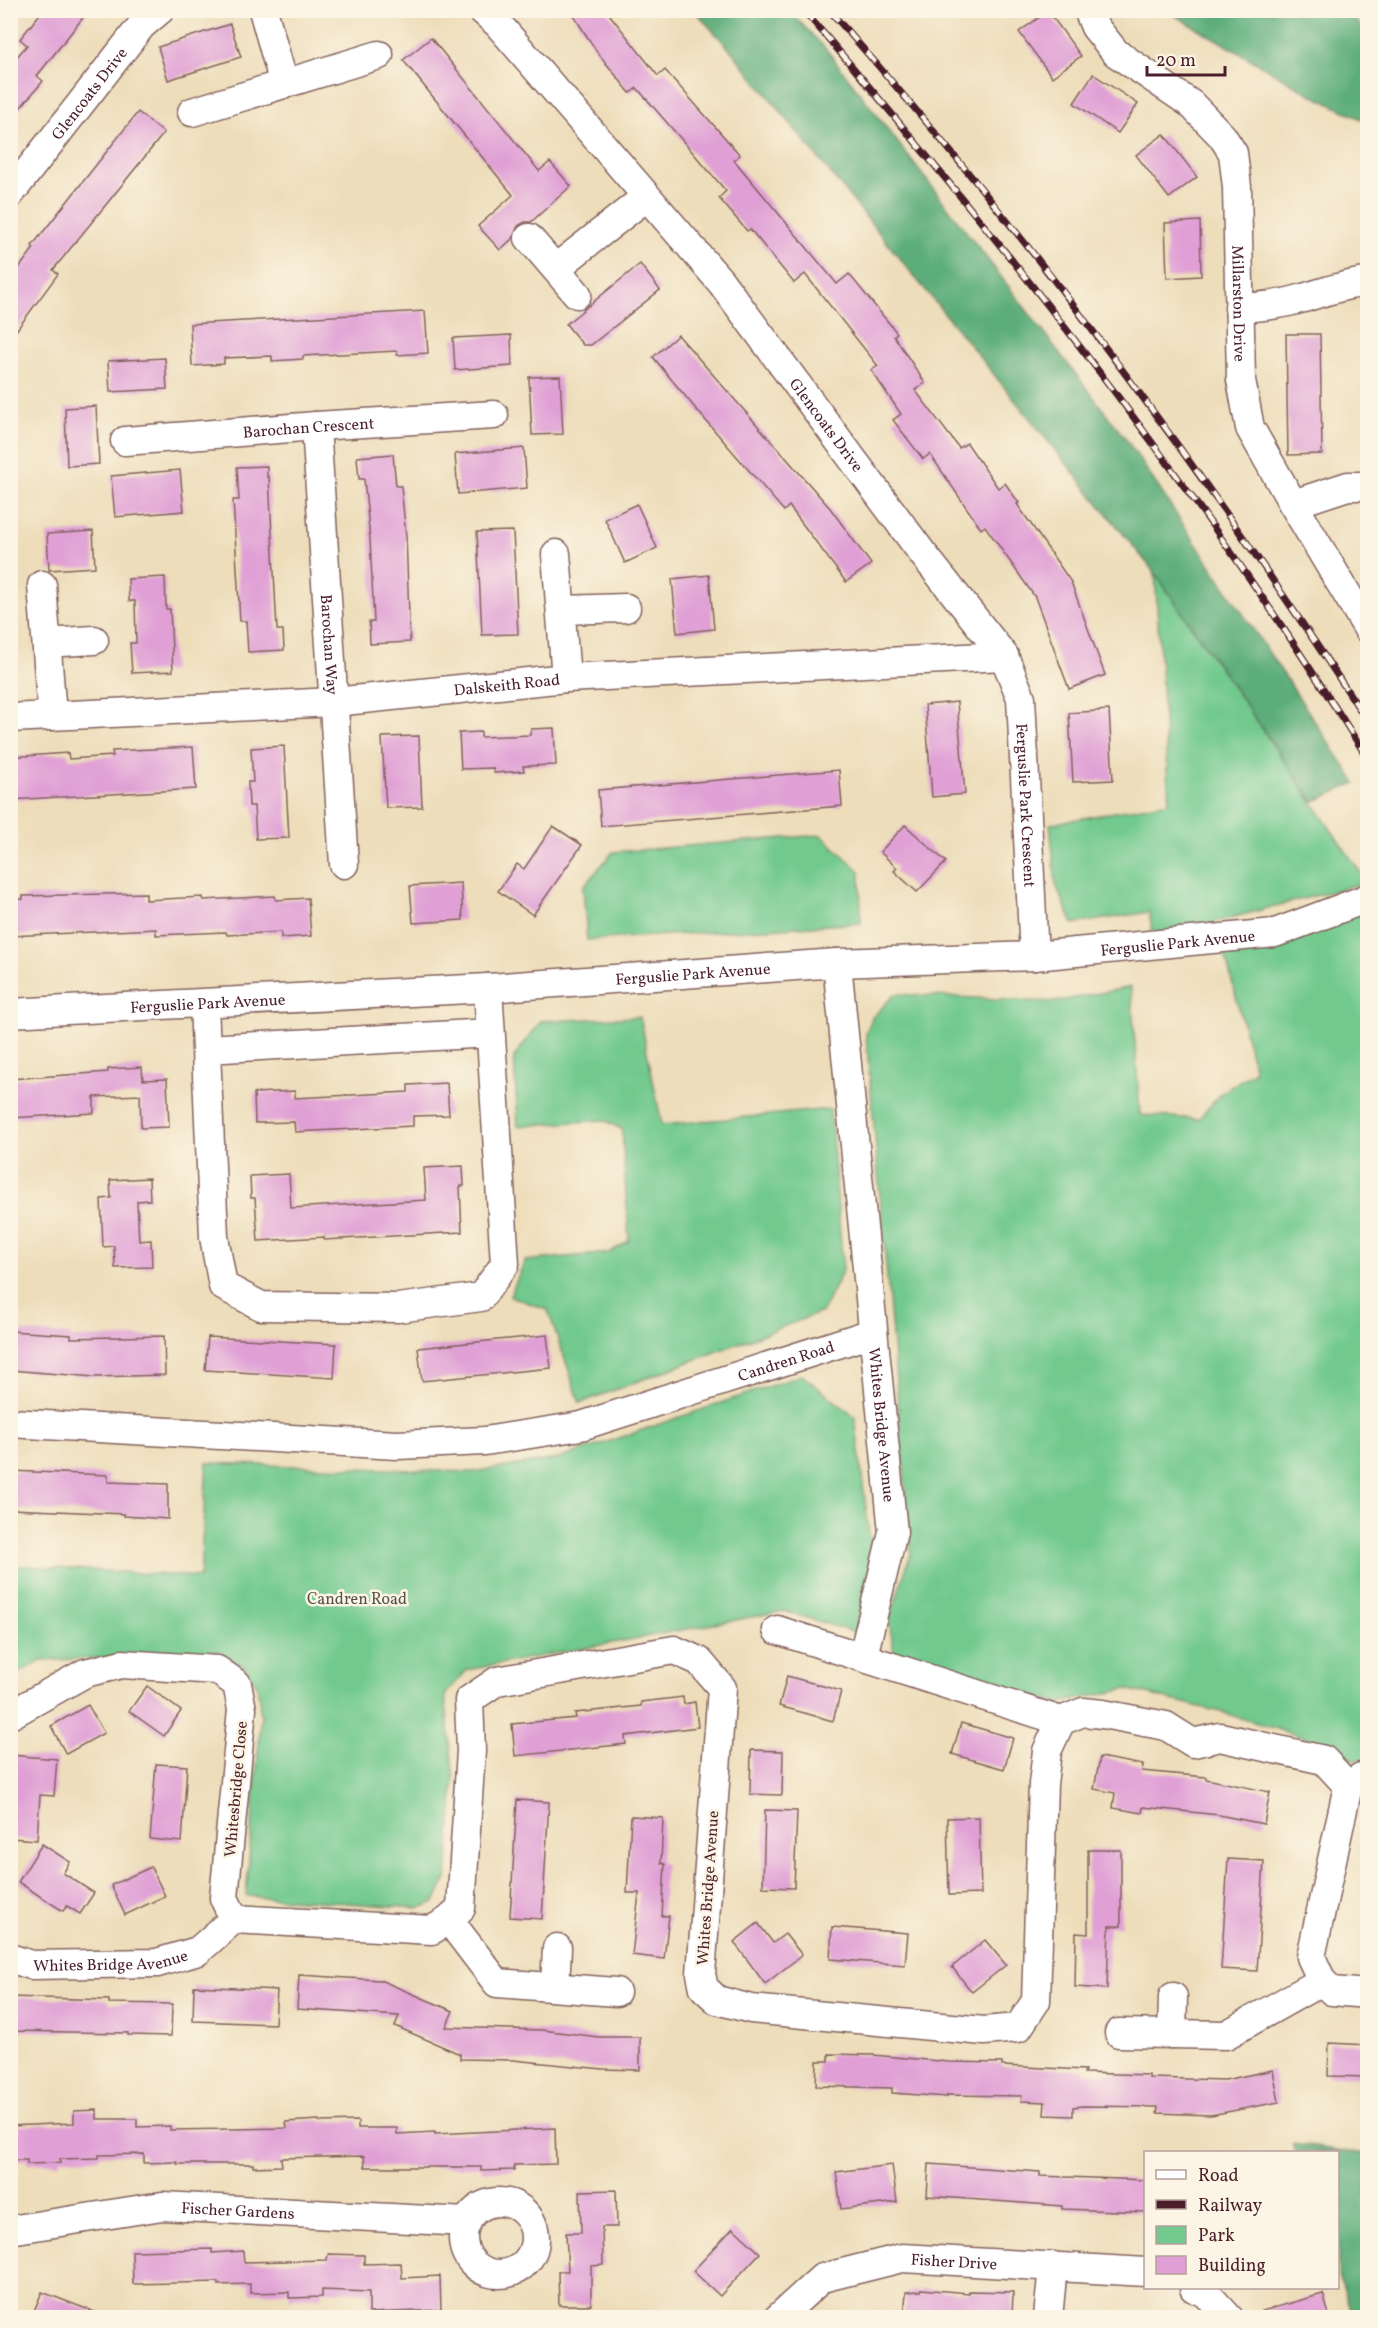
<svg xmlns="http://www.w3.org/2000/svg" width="1378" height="2328" viewBox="0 0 1378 2328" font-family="Vollkorn,serif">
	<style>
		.green { fill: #71c98e; stroke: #5e745c; stroke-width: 1.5 }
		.forest { fill: #5cad79; stroke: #536652; stroke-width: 1.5 }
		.building { fill: #e0a0d5 }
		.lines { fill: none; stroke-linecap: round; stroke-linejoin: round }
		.minor-casing { stroke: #83625d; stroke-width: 31 }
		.minor { stroke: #fff; stroke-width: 28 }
		.rail-casing { stroke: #4a1f2b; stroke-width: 7 }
		.rail { stroke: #fcf5e5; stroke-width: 4.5; stroke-dasharray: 14; stroke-linecap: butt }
		.labels { text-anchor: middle; stroke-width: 5; stroke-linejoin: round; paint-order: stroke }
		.street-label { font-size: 16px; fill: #4a1f2b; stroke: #fcf5e5 }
		.park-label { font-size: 16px; fill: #565249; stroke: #fcf5e5 }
	</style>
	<rect width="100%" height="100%" fill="#fcf5e5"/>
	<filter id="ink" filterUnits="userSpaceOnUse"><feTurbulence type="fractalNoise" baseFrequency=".0167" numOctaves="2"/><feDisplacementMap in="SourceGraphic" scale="12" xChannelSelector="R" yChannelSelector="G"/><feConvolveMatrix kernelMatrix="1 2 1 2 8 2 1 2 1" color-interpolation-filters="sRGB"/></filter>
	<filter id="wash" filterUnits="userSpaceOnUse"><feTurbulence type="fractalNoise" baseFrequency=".008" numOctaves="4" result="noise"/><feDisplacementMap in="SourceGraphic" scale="24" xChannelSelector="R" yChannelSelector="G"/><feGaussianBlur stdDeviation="1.35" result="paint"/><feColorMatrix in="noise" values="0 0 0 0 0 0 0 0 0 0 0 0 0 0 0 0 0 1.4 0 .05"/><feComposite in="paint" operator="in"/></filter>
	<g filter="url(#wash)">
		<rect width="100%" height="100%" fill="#edddba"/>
		<!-- green -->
		<g class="green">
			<polygon points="1155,573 1367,882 1154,938 1149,912 1073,924 1056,885 1050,824 1169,802"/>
			<polygon points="821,835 860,871 861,923 587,940 583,887 613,852"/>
			<polygon points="1367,899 1367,1760 1353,1760 1339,1748 1221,1712 1126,1689 1060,1703 895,1659 889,1620 911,1553 866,1034 872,1018 895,994 1055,1002 1131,987 1140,1115 1199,1119 1220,1094 1255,1071 1221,938"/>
			<polygon points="640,1017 662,1125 830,1109 843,1270 822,1312 580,1403 548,1310 510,1296 525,1261 609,1253 629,1241 622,1129 604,1120 518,1126 514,1057 541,1021"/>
			<polygon points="802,1375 855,1417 872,1559 857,1633 784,1611 467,1670 445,1695 454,1778 447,1878 435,1902 420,1908 246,1896 261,1716 257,1685 245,1667 217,1651 41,1661 11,1677 10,1565 200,1577 207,1463 472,1472 558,1459"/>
		</g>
		<!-- forest -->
		<g class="forest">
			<polygon points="695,11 789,11 826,49 1128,442 1356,783 1313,802 1155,573 733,53"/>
			<polygon points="1167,11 1351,11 1367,38 1367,122 1312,95"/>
			<polygon points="1292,2144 1367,2154 1367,2317 1353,2317 1338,2273 1338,2152 1295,2152"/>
		</g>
		<g id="blocks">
			<!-- building -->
			<g class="building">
				<polygon points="43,10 89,10 37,76 43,81 10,120 10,65 27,45 20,39"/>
				<polygon points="570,10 606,10 658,76 665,70 740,155 734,160 837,284 849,274 897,333 894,336 925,383 915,390 959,448 967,443 998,488 1005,483 1019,503 1017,504 1071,582 1105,675 1069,689 1035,597 985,526 981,529 930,454 923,459 893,420 901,414 871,370 878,366 805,274 794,283 750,229 747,231 719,198 726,191 637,88 630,93 597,52"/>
				<polygon points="1048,11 1081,56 1052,77 1019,32"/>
				<polygon points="230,24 241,57 168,80 158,47"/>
				<polygon points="431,38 539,171 550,162 571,186 531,222 525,222 518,226 513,238 500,250 478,226 513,195 403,60"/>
				<polygon points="1093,74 1138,104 1118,133 1074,103"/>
				<polygon points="138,112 164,133 53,270 58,274 10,339 10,280 34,248 32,246"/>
				<polygon points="1164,134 1197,177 1169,198 1136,155"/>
				<polygon points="1200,221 1201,276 1167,278 1165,223"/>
				<polygon points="640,264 660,290 591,345 583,345 566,324"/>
				<polygon points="425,311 428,353 397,355 397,351 303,356 303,359 272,361 272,356 224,358 224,364 192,366 190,324"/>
				<polygon points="1286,334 1320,334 1322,454 1288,455"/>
				<polygon points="511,335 512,366 455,370 453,338"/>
				<polygon points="678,335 830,508 871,564 846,582 789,506 784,511 695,408 653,357"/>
				<polygon points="165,358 167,389 110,392 108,361"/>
				<polygon points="560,376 563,434 532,435 529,377"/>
				<polygon points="96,406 99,464 67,466 65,408"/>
				<polygon points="524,448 527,488 458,494 455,454"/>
				<polygon points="393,454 396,486 401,486 406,536 410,642 370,644 369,622 374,622 370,539 364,479 359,479 357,457"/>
				<polygon points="267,466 267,477 269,477 277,630 283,630 284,650 248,652 246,621 240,621 233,500 239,500 237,467"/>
				<polygon points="180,470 184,511 115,517 111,476"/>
				<polygon points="637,504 657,548 625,563 605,519"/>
				<polygon points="93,531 95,567 49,570 47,534"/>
				<polygon points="513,531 518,634 482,635 477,532"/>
				<polygon points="709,575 714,629 677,633 672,579"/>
				<polygon points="165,577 166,609 170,609 173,671 132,673 130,643 136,643 135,601 129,601 128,579"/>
				<polygon points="957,702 965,794 932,797 925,705"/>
				<polygon points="1109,710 1113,780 1073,782 1069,713"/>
				<polygon points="554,728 556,765 523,766 524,771 494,773 493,768 461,769 459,733 481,732 481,737 530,735 531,729"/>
				<polygon points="419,736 422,807 386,808 382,737"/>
				<polygon points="284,746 289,838 256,839 254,806 249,806 248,782 253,782 251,748"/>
				<polygon points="193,747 196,789 10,800 10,757 68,753 69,759 113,756 112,751"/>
				<polygon points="839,770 842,806 601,826 598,790"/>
				<polygon points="905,825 946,862 917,892 894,871 897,868 880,852"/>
				<polygon points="553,826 582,845 533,915 498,891 517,864 524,869"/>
				<polygon points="461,883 463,920 413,923 410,886"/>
				<polygon points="146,893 146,900 203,897 203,900 275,896 276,900 308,898 311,936 281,938 281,932 227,935 226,932 156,935 156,929 10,936 10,900 23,899 23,896"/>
				<polygon points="142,1067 143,1080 167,1079 169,1127 141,1128 140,1095 94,1097 94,1113 10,1118 10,1079 108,1072 108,1069"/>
				<polygon points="447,1083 449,1115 413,1116 413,1126 295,1132 294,1122 255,1123 254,1093 295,1091 295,1098 408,1092 408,1085"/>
				<polygon points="463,1166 464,1186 460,1186 462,1232 324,1240 324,1237 258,1241 255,1198 251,1198 250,1176 289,1174 291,1208 426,1200 424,1168"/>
				<polygon points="149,1178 150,1200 137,1201 139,1241 151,1240 152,1267 115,1268 114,1246 103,1247 101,1199 111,1198 110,1180"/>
				<polygon points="10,1331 71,1335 71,1338 164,1336 165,1375 95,1377 10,1370"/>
				<polygon points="547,1335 551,1368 422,1381 418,1348"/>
				<polygon points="208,1337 336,1344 334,1378 205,1370"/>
				<polygon points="10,1471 108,1475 108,1482 168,1484 168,1519 124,1516 124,1514 10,1509"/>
				<polygon points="787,1676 841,1691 833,1721 779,1706"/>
				<polygon points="147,1686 181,1711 164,1736 129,1711"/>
				<polygon points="683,1697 684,1704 695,1702 698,1727 625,1736 626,1744 515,1756 512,1724 576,1718 575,1713 641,1706 641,1702"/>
				<polygon points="88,1705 104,1733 66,1754 51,1726"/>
				<polygon points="961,1723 1013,1738 1004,1769 952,1754"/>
				<polygon points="751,1750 783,1751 782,1795 750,1794"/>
				<polygon points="10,1755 57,1759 54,1796 40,1795 37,1840 10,1838"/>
				<polygon points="1100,1757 1143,1765 1142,1771 1206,1777 1206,1779 1270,1792 1264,1824 1219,1815 1143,1807 1142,1813 1113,1808 1115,1793 1094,1789"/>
				<polygon points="156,1764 187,1766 182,1842 150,1839"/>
				<polygon points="517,1800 549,1802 542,1919 510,1917"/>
				<polygon points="765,1810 797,1811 794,1888 763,1887"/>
				<polygon points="631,1816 663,1818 661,1863 665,1864 662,1916 669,1916 664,1959 632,1955 639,1893 627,1893"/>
				<polygon points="979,1817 981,1894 949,1895 947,1818"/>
				<polygon points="42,1844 70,1862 63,1873 94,1893 80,1914 67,1906 63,1911 18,1882"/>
				<polygon points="1088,1850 1121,1850 1121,1926 1109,1926 1107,1989 1075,1987 1076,1933 1088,1934"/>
				<polygon points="1228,1859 1264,1861 1257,1971 1221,1969"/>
				<polygon points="151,1867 165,1896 125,1915 111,1885"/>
				<polygon points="758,1923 773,1943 785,1934 802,1955 765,1984 734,1942"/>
				<polygon points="832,1927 908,1933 905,1965 830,1959"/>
				<polygon points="985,1940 1006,1965 972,1992 952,1967"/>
				<polygon points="299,1975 380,1980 453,2011 446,2027 542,2030 599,2037 640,2037 640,2070 603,2069 513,2060 460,2059 460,2054 395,2026 399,2016 297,2009"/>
				<polygon points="194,1986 277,1990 275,2024 193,2021"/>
				<polygon points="10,1997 109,2000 109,2003 172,2004 171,2036 128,2035 128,2033 10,2031"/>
				<polygon points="1329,2043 1368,2045 1368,2077 1328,2076"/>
				<polygon points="829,2054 873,2055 949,2062 1002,2063 1002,2066 1085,2070 1084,2073 1149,2075 1149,2078 1225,2080 1273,2070 1279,2102 1211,2115 1157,2113 1158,2107 1083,2106 1073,2107 1073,2116 1044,2115 1045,2102 1021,2101 1022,2096 947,2095 947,2097 892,2093 892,2088 816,2086 817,2061 829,2061"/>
				<polygon points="97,2110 97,2119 137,2119 137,2127 170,2126 170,2130 287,2128 286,2122 319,2120 320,2122 358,2121 358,2128 397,2128 397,2134 435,2132 435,2134 555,2128 556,2164 514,2165 514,2170 481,2171 481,2167 365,2167 364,2156 281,2158 282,2166 253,2167 253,2164 177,2164 177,2162 144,2163 144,2154 99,2155 99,2158 60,2159 60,2163 27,2164 27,2160 10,2160 10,2126 74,2123 74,2111"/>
				<polygon points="929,2164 1040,2172 1040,2176 1146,2180 1146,2212 1062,2209 1062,2206 927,2196"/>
				<polygon points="892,2165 897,2202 841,2209 836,2172"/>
				<polygon points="616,2190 617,2227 602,2227 603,2265 591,2266 591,2305 559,2305 558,2271 568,2271 566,2233 581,2233 580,2191"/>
				<polygon points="733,2228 760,2253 720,2296 693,2271"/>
				<polygon points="212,2249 212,2253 243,2251 244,2262 327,2260 328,2254 364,2255 364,2264 401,2263 402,2278 440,2276 441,2310 369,2313 369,2292 322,2290 322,2297 289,2298 289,2292 250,2293 250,2284 218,2285 218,2282 133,2284 132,2251"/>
				<polygon points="921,2289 969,2293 969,2291 1013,2292 1012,2318 904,2318 906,2292 921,2291"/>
				<polygon points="42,2292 105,2316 105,2318 31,2318"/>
				<polygon points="1323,2294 1330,2318 1262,2318 1262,2311"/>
			</g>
		</g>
	</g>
	<g filter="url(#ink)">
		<use href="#blocks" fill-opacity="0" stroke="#83625d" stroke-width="1.5"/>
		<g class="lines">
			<defs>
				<g id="minor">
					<polyline points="263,10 284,84"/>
					<path id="s1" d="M482,10L498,24L721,282L923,554L1004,656L1021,698L1034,956"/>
					<path id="s2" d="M1088,10L1095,27L1116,53L1191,104L1222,136L1233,153L1237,187L1241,380L1250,428L1293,504L1368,629"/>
					<polyline points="192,112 379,55"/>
					<path id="s3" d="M10,194L142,25L160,10"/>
					<polyline points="529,238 577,294"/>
					<polyline points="556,268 646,197"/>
					<path d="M1239,308C1260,307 1280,305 1300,299C1322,293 1344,284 1368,282"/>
					<path id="s4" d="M316,426L344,864"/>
					<path id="s5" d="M125,441L316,426L494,415"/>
					<polyline points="1293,504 1348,486 1368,486"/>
					<polyline points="556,554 566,678"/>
					<polyline points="42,585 52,716"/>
					<polyline points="561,610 626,608"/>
					<polyline points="47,643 94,640"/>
					<path id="s6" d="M10,718L334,702L566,678L1004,656"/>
					<path id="s7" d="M837,963L893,1532L863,1656"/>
					<polyline points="204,1004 214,1237 223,1286 261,1306 398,1308 481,1297 505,1264 488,988"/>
					<path id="s8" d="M10,1013L488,988L837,963L1034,956L1275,933L1368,898"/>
					<polyline points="207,1049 490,1033"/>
					<path id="s9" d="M10,1423L397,1445L485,1441L581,1426L872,1333"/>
					<polyline points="777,1630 1061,1721"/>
					<polyline points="10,1715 85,1673 122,1664 217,1670 237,1684 242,1709 224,1898 234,1919"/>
					<polyline points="1368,1776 1361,1777 1348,1786 1311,1957 1322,1981 1332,1991 1368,1994"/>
					<polyline points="449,1920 497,1983 616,1992"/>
					<path id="s10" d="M10,1958L31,1965L157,1963L198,1951L234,1919L432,1930L449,1920L461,1908L471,1751L469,1700L497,1681L674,1650L699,1661L722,1688L701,1974L704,1988L717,2000L751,2009L984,2031L1018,2028L1036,2001L1043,1784L1047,1751L1061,1721L1083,1712L1103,1714L1166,1726L1193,1743L1220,1737L1324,1760L1348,1786"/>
					<polyline points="555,1987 557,1948"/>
					<polyline points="1119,2033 1226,2035 1322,1981"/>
					<polyline points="1172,2034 1173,1997"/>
					<circle cx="499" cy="2238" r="36"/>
					<path id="s11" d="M10,2230L162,2206L467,2222"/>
					<polyline points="1194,2288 1206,2293 1229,2318"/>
					<path id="s12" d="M778,2318L822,2278L902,2258L1146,2272"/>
					<polyline points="1048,2318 1053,2266"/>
				</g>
			</defs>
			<!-- minor casing -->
			<use href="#minor" class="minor-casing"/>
			<!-- minor -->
			<use href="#minor" class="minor"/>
			<defs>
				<g id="rail">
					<path d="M803,10C856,69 905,130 955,190C1104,371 1244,560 1368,759"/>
					<path d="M829,10C1028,232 1205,473 1368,722"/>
				</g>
			</defs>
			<!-- rail casing -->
			<use href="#rail" class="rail-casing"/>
			<!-- rail -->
			<use href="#rail" class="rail"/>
		</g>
	</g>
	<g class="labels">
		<!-- street labels -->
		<g class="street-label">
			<text dy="6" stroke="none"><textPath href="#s3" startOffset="128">Glencoats Drive</textPath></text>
			<text dy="6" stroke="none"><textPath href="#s2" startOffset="358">Millarston Drive</textPath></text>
			<text dy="6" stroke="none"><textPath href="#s1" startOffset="540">Glencoats Drive</textPath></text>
			<text dy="6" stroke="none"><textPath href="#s5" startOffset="184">Barochan Crescent</textPath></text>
			<text dy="6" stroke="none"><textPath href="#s4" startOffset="219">Barochan Way</textPath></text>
			<text dy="6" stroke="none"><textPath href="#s6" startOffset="498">Dalskeith Road</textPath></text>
			<text dy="6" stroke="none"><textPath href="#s1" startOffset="984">Ferguslie Park Crescent</textPath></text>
			<text dy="6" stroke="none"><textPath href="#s8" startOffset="1170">Ferguslie Park Avenue</textPath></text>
			<text dy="6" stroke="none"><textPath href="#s8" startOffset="684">Ferguslie Park Avenue</textPath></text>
			<text dy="6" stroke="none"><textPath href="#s8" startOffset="198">Ferguslie Park Avenue</textPath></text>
			<text dy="6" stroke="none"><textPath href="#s9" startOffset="788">Candren Road</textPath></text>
			<text dy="6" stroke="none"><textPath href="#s7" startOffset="464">Whites Bridge Avenue</textPath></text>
			<text transform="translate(235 1789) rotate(-85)" y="6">Whitesbridge Close</text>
			<text transform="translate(707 1888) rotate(-86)" y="6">Whites Bridge Avenue</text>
			<text dy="6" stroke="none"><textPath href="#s10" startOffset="102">Whites Bridge Avenue</textPath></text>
			<text dy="6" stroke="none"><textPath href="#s11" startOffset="230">Fischer Gardens</textPath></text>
			<text dy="6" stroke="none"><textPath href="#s12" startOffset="194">Fisher Drive</textPath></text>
		</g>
		<!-- park labels -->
		<g class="park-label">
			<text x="357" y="1604">Candren Road</text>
		</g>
	</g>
	<!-- margin -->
	<rect width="1378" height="2328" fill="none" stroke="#fcf5e5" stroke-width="36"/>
	<!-- legend -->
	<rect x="1144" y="2151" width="195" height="138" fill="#fcf5e5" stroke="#b59f9b" stroke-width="1.5"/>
	<rect x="1156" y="2170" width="30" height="9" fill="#ffffff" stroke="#b59f9b" stroke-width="1.5"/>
	<text x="1198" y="2181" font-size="18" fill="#4a1f2b">Road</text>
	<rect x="1156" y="2200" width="30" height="9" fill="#4a1f2b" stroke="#b59f9b" stroke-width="1.5"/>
	<text x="1198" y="2211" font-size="18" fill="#4a1f2b">Railway</text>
	<rect x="1156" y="2226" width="30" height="18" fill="#71c98e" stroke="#b59f9b" stroke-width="1.5"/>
	<text x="1198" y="2241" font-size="18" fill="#4a1f2b">Park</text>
	<rect x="1156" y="2256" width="30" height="18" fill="#e0a0d5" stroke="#b59f9b" stroke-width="1.5"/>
	<text x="1198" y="2271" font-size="18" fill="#4a1f2b">Building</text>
	<!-- scale -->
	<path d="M1147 66v9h78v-9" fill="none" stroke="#4a1f2b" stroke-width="3"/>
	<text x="1156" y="66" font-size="18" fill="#4a1f2b" stroke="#fcf5e5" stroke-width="4.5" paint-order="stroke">20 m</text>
</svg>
